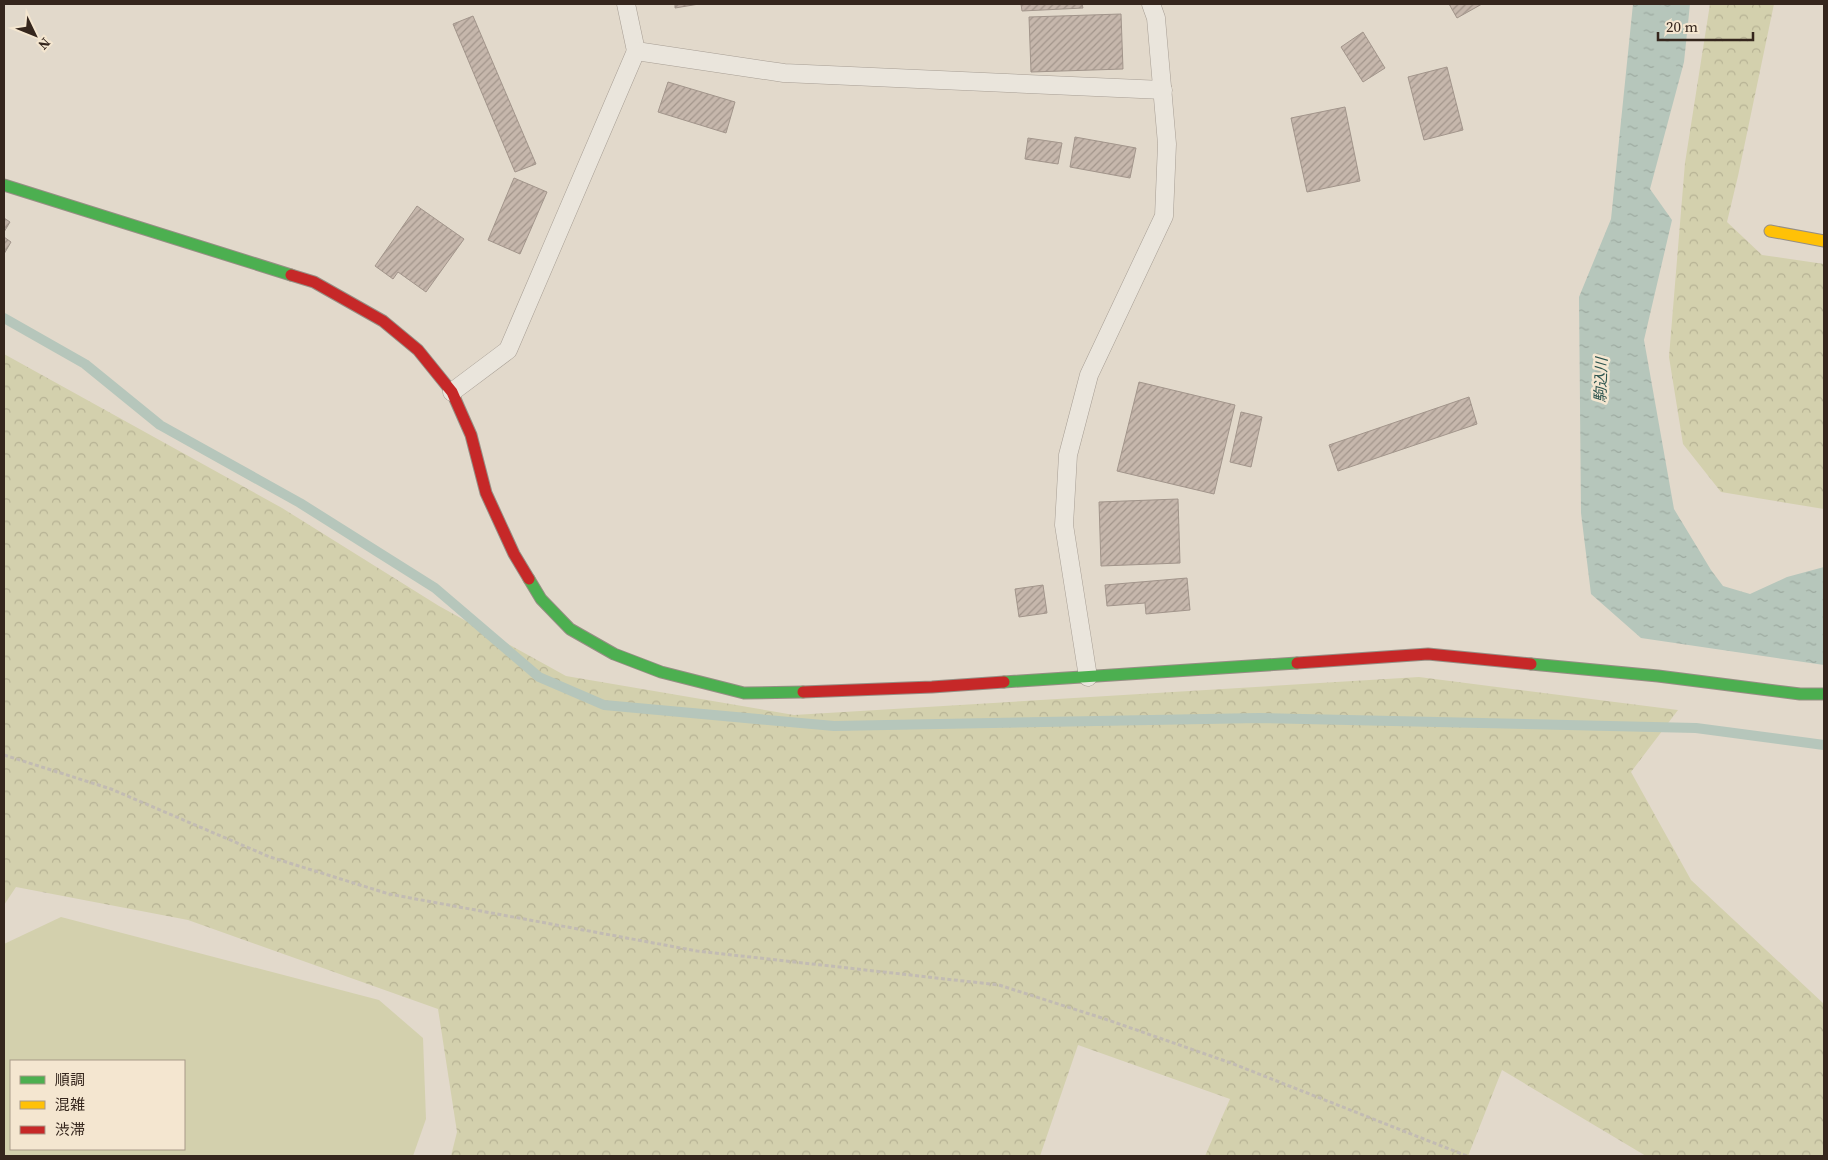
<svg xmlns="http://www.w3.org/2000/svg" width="1828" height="1160" viewBox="0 0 1828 1160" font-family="'Source Serif 4','Noto Sans JP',serif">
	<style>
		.grass { fill: #d3d0ad; fill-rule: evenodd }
		.forest { fill: url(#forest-crowns) }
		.water { fill: url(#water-ripples) }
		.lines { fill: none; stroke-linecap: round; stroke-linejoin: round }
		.stream { stroke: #b6c6bb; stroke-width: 10 }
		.building { fill: url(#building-hatch); stroke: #a2958b }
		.lane-casing { stroke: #a79e94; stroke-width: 19 }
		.fast-casing { stroke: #968e84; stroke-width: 13 }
		.slow-casing { stroke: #968e84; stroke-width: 13 }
		.jam-casing { stroke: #968e84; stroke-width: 13 }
		.path { stroke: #c2bbb3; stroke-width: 3; stroke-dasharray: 4 2.5; stroke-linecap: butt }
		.lane { stroke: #eae5dc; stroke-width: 18 }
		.fast { stroke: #4caf50; stroke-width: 11 }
		.slow { stroke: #ffc107; stroke-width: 11 }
		.jam { stroke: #c62828; stroke-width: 11 }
		.labels { text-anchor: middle; stroke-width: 5; stroke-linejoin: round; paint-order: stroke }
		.water-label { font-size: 15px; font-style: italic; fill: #2d544e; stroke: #f4e6d0 }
	</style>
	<defs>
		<pattern id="forest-crowns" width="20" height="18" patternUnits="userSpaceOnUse" patternTransform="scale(1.25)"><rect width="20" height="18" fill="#d3d0ad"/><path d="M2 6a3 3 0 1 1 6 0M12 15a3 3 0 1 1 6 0" fill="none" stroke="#b6b294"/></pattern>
		<pattern id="water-ripples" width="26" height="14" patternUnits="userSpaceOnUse" patternTransform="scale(1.25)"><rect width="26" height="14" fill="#b6c6bb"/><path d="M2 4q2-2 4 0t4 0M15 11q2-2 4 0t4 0" fill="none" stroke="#9daaa0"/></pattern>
		<pattern id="building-hatch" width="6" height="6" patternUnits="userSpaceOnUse" patternTransform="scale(1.25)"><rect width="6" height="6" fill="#c6b7ac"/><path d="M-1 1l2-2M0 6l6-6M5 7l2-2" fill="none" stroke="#a2958b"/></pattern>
	</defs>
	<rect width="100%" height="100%" fill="#e2d9cb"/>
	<!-- grass -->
	<path class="grass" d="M61,917L379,1000L423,1038L426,1119L413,1156H4V944ZM11,1061H184V1149H11Z"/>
	<!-- forest -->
	<g class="forest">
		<polygon points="1710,4 1774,4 1738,176 1727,222 1762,255 1824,264 1824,509 1721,492 1683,444 1669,357 1685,163"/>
		<polygon points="4,354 282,508 439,606 566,676 794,715 1419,677 1678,710 1631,772 1691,880 1824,1004 1824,1156 1646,1156 1502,1070 1468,1156 1205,1156 1230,1099 1078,1045 1040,1156 451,1156 457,1132 438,1009 188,920 16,887 4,905"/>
	</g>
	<!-- water -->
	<polygon class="water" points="1633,4 1690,4 1684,62 1650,189 1672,220 1644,340 1674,509 1711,570 1723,586 1750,594 1787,577 1824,567 1824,665 1641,638 1591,594 1581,513 1579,297 1611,219"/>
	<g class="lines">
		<!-- stream -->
		<polyline class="stream" points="4,318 85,364 160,425 300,503 435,588 539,677 604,705 834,726 1259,718 1696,728 1824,745"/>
	</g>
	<!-- building -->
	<g class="building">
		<polygon points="675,4 699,4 675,8"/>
		<polygon points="1021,4 1082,4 1083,8 1022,11"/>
		<polygon points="1449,4 1482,4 1457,18"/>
		<polygon points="1121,14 1123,69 1031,72 1029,17"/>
		<polygon points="473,16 536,164 515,172 453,24"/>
		<polygon points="1363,32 1385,68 1363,82 1341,47"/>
		<polygon points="1447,67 1463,130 1424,140 1408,77"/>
		<polygon points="668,82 735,102 726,133 658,112"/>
		<polygon points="1345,107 1360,181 1307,192 1291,118"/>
		<polygon points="1075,137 1136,148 1130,178 1070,167"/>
		<polygon points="1028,138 1062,143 1058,164 1025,159"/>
		<polygon points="514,178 547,192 520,254 488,240"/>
		<polygon points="417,206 464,239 426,292 398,272 393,279 375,266"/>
		<polygon points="4,218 10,222 4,232"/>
		<polygon points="4,237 11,242 4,254"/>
		<polygon points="1139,382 1235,405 1214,494 1117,471"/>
		<polygon points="1469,397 1477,424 1338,471 1329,445"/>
		<polygon points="1241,412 1262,417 1251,467 1230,462"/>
		<polygon points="1178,499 1180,563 1101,566 1099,502"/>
		<polygon points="1187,578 1190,610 1146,614 1145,603 1107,606 1105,585"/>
		<polygon points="1043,585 1047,613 1019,617 1015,589"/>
	</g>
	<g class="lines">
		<defs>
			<g id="lane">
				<polyline points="626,4 636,51 784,73 1163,90"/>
				<polyline points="452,392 508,350 636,51"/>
				<polyline points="1088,677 1064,525 1068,455 1089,375 1164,216 1167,144 1156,18 1151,4"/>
			</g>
			<g id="fast">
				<polyline points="4,185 291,275"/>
				<polyline points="529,579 541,599 570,629 614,654 661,672 744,693 803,692"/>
				<polyline points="1531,664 1658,676 1800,694 1824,694"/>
				<polyline points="1004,682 1297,663"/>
			</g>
			<polyline id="slow" points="1770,231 1824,241"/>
			<g id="jam">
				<polyline points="291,275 314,282 383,321 418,350 452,392 471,435 486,493 514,554 529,579"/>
				<polyline points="1297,663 1428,654 1531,664"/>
				<polyline points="803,692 932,687 1004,682"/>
			</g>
		</defs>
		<!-- lane casing -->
		<use href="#lane" class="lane-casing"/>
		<!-- fast casing -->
		<use href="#fast" class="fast-casing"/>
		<!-- slow casing -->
		<use href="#slow" class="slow-casing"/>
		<!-- jam casing -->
		<use href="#jam" class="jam-casing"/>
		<!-- path -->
		<polyline class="path" points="4,755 111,789 270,857 389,894 697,951 999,985 1105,1019 1231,1063 1467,1156"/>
		<!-- lane -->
		<use href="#lane" class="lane"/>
		<!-- fast -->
		<use href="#fast" class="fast"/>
		<!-- slow -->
		<use href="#slow" class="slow"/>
		<!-- jam -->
		<use href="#jam" class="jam"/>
	</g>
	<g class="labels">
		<!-- water labels -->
		<g class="water-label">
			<text transform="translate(1601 380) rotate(-88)" y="5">駒込川</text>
		</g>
	</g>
	<!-- border -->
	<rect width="1828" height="1160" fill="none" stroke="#35261d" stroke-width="10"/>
	<!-- legend -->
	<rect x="10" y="1060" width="175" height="90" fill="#f4e6d0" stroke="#a89988"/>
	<rect x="20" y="1076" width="25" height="8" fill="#4caf50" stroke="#a89988"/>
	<text x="55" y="1085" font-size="15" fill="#35261d">順調</text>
	<rect x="20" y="1101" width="25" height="8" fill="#ffc107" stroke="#a89988"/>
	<text x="55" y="1110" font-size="15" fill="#35261d">混雑</text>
	<rect x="20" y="1126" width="25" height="8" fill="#c62828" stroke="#a89988"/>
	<text x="55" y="1135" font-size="15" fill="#35261d">渋滞</text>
	<!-- north arrow -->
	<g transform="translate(35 35) rotate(133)" stroke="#f4e6d0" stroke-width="4" paint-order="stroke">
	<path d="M0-4L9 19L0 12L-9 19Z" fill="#35261d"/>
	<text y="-8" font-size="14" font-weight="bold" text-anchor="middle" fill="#35261d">N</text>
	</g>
	<!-- scale -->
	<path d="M1658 32v8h95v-8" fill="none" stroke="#35261d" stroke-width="2.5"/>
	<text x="1666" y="32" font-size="15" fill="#35261d" stroke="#f4e6d0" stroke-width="4" paint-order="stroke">20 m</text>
</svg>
